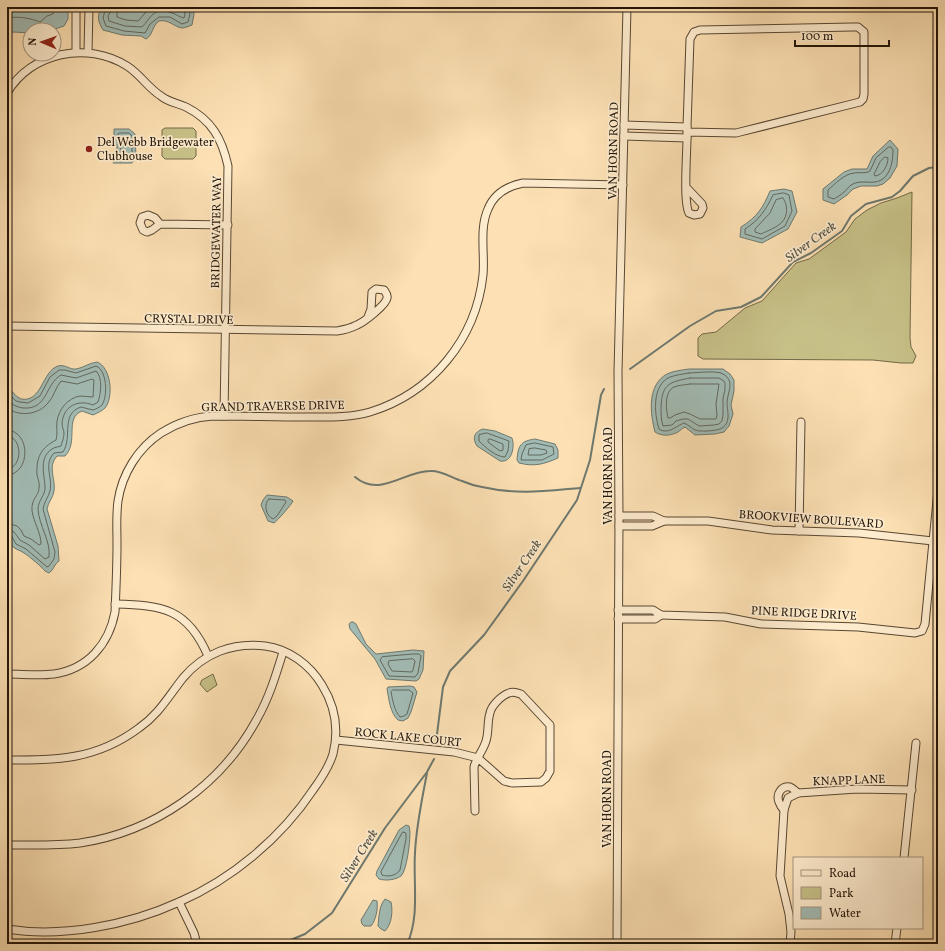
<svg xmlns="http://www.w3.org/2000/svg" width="945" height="951" viewBox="0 0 945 951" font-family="Vollkorn,serif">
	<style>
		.green { fill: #c7c188; stroke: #746a48 }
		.water { fill: #a2bcb5; stroke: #6e7970 }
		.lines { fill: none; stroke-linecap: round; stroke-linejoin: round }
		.shore { stroke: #62685e; stroke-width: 1 }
		.stream { stroke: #6e7970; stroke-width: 2 }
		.minor-casing { stroke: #584733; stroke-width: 9 }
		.minor { stroke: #feecce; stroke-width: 7 }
		.poi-dot { fill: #8f2418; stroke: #feecce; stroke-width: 1.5 }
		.labels { text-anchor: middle; stroke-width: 3.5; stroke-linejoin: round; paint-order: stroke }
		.poi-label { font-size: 12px; fill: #211408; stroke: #feecce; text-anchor: start }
		.street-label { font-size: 12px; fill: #211408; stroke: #feecce }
		.water-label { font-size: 13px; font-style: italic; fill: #4e4f45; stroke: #feecce }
	</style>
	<rect width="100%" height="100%" fill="#fde1b4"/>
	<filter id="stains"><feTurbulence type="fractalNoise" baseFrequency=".005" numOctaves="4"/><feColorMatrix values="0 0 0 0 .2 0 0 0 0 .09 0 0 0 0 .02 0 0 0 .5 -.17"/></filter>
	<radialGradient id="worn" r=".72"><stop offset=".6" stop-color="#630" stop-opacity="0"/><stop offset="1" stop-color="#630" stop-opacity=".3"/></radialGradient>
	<!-- green -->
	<g class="green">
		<polygon points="165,128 193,128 196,131 196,156 193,159 165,159 162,156 162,130"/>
		<polygon points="912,192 910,338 911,347 916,356 913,363 901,363 873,360 703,359 698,356 698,338 702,334 716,332 745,308 762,301 796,263 809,259 846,232 855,219 867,210 881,203 897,198"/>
		<polygon points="213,674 217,685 207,692 200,684 202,680"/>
	</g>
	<!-- water -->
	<g class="water">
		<polygon points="7,7 68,7 68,19 64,26 52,30 30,30 30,33 14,32 7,33"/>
		<path d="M103,7H193L194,14L192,25C189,26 185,28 182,28C174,27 169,19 159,21C152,26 153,35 146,39L141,36L122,35L103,30C98,22 96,14 103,7Z"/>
		<polygon points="114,129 129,129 135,134 136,157 132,163 113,163 114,152 117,152 117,145 114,145"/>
		<polygon points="890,140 898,149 897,166 890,178 883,184 877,186 861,186 853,189 847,195 834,204 823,200 823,189 844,172 852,169 867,169 873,156"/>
		<path d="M784,189L792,191L797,212L788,229L762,243L740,237L741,227C757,217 763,208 770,191Z"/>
		<path d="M97,362C111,367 114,397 105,408C102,411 97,413 93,415L82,411C64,418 79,442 65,456H57C47,467 56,479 54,491C53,498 48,502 47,509L58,546L59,561C54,564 54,570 49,573L45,571C42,567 29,556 24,553C20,550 14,549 11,545C4,533 9,465 10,448L7,441V388C13,390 15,397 21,399C42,403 42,371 58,366C65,364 70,370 76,369C83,368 89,363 97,362Z"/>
		<path d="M689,369H723L730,374L734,380V391L731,405L733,414L729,426L724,432L715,434L695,435L685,427C681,429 679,432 676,433C669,436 661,436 655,432C650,413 647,385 667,374C673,371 682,370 689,369Z"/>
		<path d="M483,429L495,431L512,438C515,447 512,463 500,461L477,446C472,438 474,432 483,429Z"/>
		<path d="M535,439L555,444L558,450V458C544,464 535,467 519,463L517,460C518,445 521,441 535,439Z"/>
		<path d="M267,495L287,497L293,501C292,504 277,521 274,523L268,521L261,505L263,500Z"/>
		<polygon points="351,622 353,622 356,624 366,644 376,654 413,650 424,651 423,670 419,679 416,681 386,679 375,659 350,629 349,624"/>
		<path d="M410,686L414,687L417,692L411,712L408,718L403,721L398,720C390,713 389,699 387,689L388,687Z"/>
		<path d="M406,825L409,826C412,833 407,871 401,876C395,880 386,881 379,879L376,875L377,871L399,830Z"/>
		<path d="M385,899L391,902C393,911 392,924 385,931L381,929L378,926C379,917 379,906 385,899Z"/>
		<path d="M373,900L377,901C378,909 376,920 371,926H364L362,924L361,920Z"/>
	</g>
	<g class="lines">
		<!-- shore -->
		<g class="shore">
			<polyline points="106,7 103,18 106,26 124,31 145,33 150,24 159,17 170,17 182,24 188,22 190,14 189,7"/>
			<path d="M111,7V11L108,16L109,21L125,26L142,27C151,18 153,6 172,13C176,14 179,17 184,18L185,14L184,7"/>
			<polyline points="117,7 117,17 126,20 138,21 146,12 153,7"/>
			<path d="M7,18C18,16 30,18 40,22L47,16L53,14V7"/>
			<path d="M120,133H129L132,136V156L130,159H119L118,158C125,145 117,146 118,134Z"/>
			<path d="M889,147H891L893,150C893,162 890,180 875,182C867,183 859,180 851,185C848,187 847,190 844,192C841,195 837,197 834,199L828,197V190C835,184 844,174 854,173C859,172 865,174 870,171L876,158Z"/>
			<path d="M885,157L888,158C888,165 883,175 875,176L874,174L880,162Z"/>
			<path d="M784,193L789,195L792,211L785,226L762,239L745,234V229C759,220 766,210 773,195Z"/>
			<path d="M783,198C788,205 788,216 782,222C778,227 767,231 761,234L755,232V229L770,213L776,200Z"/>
			<path d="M689,373C696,373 717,370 723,374C735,381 728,391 727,402C727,411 732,424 720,429C714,431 700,432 695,430C691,428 689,425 684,423C676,426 668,435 659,429C654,413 652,385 670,377C676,375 683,374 689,373Z"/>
			<path d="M690,378H719L724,381L725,383V390L723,398V415L722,421L719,424L714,425L699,426L688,419H683L676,421L672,425L663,426C661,420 661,413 661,407C662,384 669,382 690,378Z"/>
			<path d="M690,384H719L716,404L717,415L716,419H700L690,414L684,412L675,415L670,418H668C666,409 664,392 674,387C679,385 685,385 690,384Z"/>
			<path d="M7,392L16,401L20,402L28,403L40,396L50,377L59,370H65L76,373L96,366C107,370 108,396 102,405C100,407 96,409 93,410L81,407C60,414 73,437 63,452L54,453C43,465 53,477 50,491C48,498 44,502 43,509L55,552L54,559L49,566L47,567L26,549L16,544L11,535L7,534"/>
			<path d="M7,399C11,404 16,407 23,408C48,410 45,384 61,375L76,378L96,371C103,378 101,393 98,402L93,405C78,399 63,406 62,424C62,427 64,430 64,433C64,438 62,442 61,446C58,447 55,447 52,449C39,457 44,474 45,486C46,495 38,500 38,509C39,526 51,541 49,557L45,559L29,545L20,540L14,532L7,529"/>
			<path d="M7,408C19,417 38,415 48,403C54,397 55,388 61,381L77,384L92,379L94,380L93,397C89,397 84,396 80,396C68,398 59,409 57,421C56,428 58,433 56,440C41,448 36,457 37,475C38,479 40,484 39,488C39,496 31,498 32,511C34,523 41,533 41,544L39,545L31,539L24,536L21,530L17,526L7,523"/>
			<path d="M7,430C31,431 31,474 7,475"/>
			<path d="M487,433L509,441L508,451L505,457C496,457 485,447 479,441V435Z"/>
			<path d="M7,436C23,437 23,468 7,469"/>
			<polygon points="490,439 503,444 503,450 500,451 488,442 488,440"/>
			<polygon points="535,443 553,447 554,454 542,460 521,460 522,454 526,445"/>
			<polygon points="535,448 546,450 547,453 541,455 528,455 529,449"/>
			<path d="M269,499L285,500L286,502L277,516L273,519C266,516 263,504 269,499Z"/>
			<polygon points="413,654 419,654 421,656 418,673 415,677 389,676 380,660 382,657"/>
			<polygon points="413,659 415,661 413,670 412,672 392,671 388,664 389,661"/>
			<path d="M393,690H409L413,693L407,714L404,716L400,717C394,710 393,701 391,692Z"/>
			<path d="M403,832L406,833V839L400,870C396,876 388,877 382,875L381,872Z"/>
		</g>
		<!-- stream -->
		<g class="stream">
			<polyline points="630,369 690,326 716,311 741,307 761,297 793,262 811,253 842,231 851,216 866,204 892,197 900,191 913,176 929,168 938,167"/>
			<path d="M355,477C380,498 404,471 430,471C441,470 452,478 462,481C469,484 476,486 482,487C518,495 545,491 580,488"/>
			<polyline points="436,742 443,687 450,671 484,635 523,581 577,500 590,460 601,395 604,389"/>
			<polyline points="281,944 305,934 332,913 385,828 427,772 434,759"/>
			<path d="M407,944C420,917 413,882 415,853C416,827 422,799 427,773"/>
		</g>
		<defs>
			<g id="minor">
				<polyline points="76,52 76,7"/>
				<polyline points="88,52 89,7"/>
				<path d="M7,93C31,52 87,41 127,66C140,74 148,88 161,96C168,102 177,103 186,107C212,120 222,139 228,166L224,416"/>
				<polyline points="624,125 687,127"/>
				<polyline points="624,136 687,138"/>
				<path d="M686,187L702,204L703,208L700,214L694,215L689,213C683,202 687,153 687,138V127L690,39L694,32L700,30L853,27H858L864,32V94L863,99L860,102L736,133L687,132"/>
				<polyline points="160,224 152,230 147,232 143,230 140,223 142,217 148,215 155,218 160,224 228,225"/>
				<path d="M7,326L337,331C344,330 351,328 357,325C364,322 386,305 387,298C388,295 386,293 384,290L376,289L372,292L371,309L368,317"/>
				<polyline points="619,516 653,516 664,521 708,521 772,530 859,533 933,541 938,543"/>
				<polyline points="619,526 652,526 664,521"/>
				<polyline points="799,531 801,422"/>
				<path d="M115,604C163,605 188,609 208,656"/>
				<polyline points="618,610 653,610 661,615 725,617 761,624 858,627 915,633 922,631 925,624 938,490"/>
				<polyline points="618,619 655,619 661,615"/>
				<path d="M7,674C22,674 39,676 54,674C88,669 109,644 115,612C116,589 117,567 117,544C117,530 116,515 118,501C122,474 138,448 161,433C177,423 193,417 213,416C244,416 275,417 307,417C328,417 349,418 370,412C432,393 476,339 483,275C485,254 479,229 488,209C494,194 508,186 523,183L623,185"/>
				<path d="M336,740L454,752L478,758L504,781L512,783L541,782L546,778L550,771V725L521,694C517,693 513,691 509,693C502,695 491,706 490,713C487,722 489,732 486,741C483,751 476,758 474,767L475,811"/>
				<path d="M7,760C58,760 96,760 139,728C159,714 168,697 183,678C204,653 233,642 265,646C289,649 310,665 322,685C335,706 339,730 333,754C329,767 321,779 313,790C281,838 232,879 179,902C129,925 62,938 7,929"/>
				<path d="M784,810C782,808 780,805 779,802C776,795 781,785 790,787C793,788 795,791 798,793"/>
				<path d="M7,845C31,845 55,846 80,843C154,832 221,786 257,719C269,698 276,675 283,652"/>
				<polyline points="904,858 916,743"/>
				<polyline points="179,902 194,933 197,944"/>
				<polyline points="617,944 619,516 618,372 627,7"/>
				<polyline points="790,944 791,932 789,914 780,876 784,810 788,798 798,793 857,789 912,790"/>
				<polyline points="895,944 897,928"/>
			</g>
		</defs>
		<!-- minor casing -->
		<use href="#minor" class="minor-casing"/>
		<!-- minor -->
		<use href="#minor" class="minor"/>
	</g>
	<!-- markers -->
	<circle class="poi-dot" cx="89" cy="149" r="4"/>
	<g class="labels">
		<!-- poi labels -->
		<g class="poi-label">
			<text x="97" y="146">Del Webb Bridgewater<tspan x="97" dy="14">Clubhouse</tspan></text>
		</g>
		<!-- street labels -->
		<g class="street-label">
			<text transform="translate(613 151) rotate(-89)" y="4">VAN HORN ROAD</text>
			<text transform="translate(216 232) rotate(-89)" y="4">BRIDGEWATER WAY</text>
			<text transform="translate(189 319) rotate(1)" y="4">CRYSTAL DRIVE</text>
			<text transform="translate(273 406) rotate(-1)" y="4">GRAND TRAVERSE DRIVE</text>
			<text transform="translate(608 476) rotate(-90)" y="4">VAN HORN ROAD</text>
			<text transform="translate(811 519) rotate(4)" y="4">BROOKVIEW BOULEVARD</text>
			<text transform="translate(804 613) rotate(3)" y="4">PINE RIDGE DRIVE</text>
			<text transform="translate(408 737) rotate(6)" y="4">ROCK LAKE COURT</text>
			<text transform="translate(849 780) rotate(-2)" y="4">KNAPP LANE</text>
			<text transform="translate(607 799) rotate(-90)" y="4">VAN HORN ROAD</text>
		</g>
		<!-- water labels -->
		<g class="water-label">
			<text transform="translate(810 241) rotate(-36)" y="5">Silver Creek</text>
			<text transform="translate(521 565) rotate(-56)" y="5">Silver Creek</text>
			<text transform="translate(358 855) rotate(-58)" y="5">Silver Creek</text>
		</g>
	</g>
	<!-- margin -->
	<rect width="945" height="951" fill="none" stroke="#fde1b4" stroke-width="24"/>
	<rect x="8" y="8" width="929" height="935" fill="none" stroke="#211408" stroke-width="2"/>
	<rect x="12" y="12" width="921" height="927" fill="none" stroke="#211408"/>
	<!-- legend -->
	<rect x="793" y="857" width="130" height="72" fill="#feecce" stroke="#a6967f"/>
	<rect x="801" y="870" width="20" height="6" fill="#feecce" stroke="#a6967f"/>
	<text x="829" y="877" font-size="12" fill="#211408">Road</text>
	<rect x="801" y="887" width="20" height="12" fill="#c7c188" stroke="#a6967f"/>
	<text x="829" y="897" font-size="12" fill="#211408">Park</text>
	<rect x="801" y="907" width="20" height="12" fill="#a2bcb5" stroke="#a6967f"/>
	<text x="829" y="917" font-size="12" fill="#211408">Water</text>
	<!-- north arrow -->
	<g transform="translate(42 42) rotate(272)"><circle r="19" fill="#feecce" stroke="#a6967f"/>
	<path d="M0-3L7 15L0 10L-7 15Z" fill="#8f2418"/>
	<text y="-6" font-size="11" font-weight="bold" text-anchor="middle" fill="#211408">N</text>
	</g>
	<!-- scale -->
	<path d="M795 40v6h94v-6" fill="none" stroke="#211408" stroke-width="2"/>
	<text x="801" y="40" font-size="12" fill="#211408" stroke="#feecce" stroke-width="3" paint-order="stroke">100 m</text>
	<rect width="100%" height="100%" filter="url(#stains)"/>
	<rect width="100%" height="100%" fill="url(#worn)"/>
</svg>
